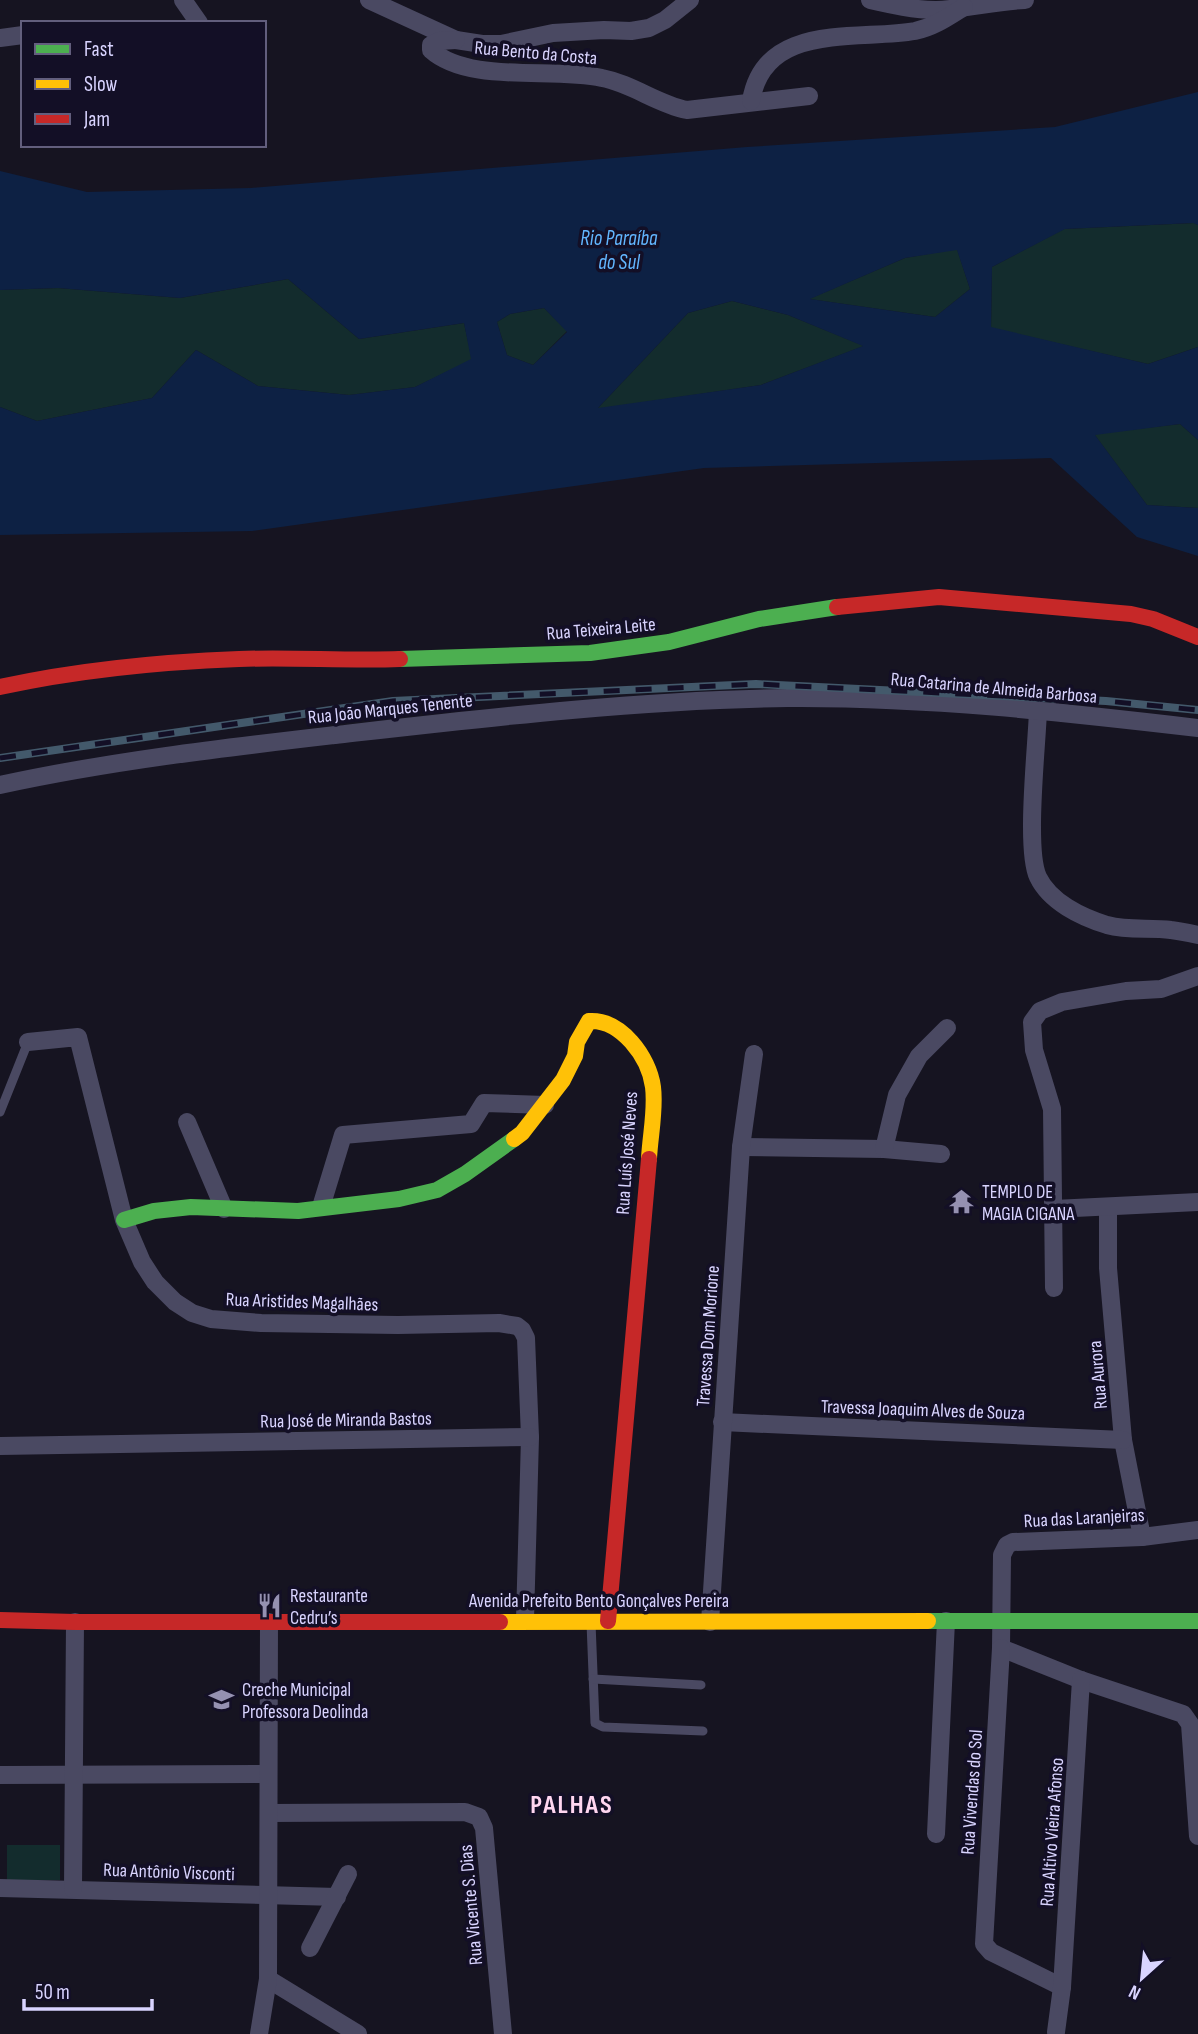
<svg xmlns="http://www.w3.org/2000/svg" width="1198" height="2034" viewBox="0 0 1198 2034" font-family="'Sofia Sans Condensed',sans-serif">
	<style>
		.green { fill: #132c2d }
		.water { fill: #0d2144; fill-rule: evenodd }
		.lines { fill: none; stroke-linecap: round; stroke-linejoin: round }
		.lane { stroke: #4a4962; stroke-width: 9 }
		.street { stroke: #4a4962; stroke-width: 18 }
		.fast { stroke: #4caf50; stroke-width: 16 }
		.slow { stroke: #ffc107; stroke-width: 16 }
		.jam { stroke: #c62828; stroke-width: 16 }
		.rail-casing { stroke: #43596b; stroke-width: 8 }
		.rail { stroke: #130f26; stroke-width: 5; stroke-dasharray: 16; stroke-linecap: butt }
		.labels { text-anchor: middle; stroke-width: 7; stroke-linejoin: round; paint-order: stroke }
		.street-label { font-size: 19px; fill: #d9d4ff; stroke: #130f26 }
		.poi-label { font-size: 19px; fill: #d9d4ff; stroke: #130f26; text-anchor: start }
		.water-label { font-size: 21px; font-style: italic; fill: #62b6ff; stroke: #130f26 }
		.district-label { font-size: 26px; font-weight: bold; letter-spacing: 2px; fill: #ffd6f0; stroke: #130f26 }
	</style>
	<rect width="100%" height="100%" fill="#161421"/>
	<!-- green -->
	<g class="green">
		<polygon points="1194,223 1198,225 1198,347 1148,364 991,328 992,267 1064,229"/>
		<polygon points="957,249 970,289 935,317 809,299 905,258"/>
		<polygon points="288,279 359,339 464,323 472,360 415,387 349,395 258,386 196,350 152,398 37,421 0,407 0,290 58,288 180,298"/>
		<polygon points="732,301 788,315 864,346 761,385 597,409 688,313"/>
		<polygon points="544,308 567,331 533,365 507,355 497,322 510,314"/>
		<polygon points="1180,424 1198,440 1198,508 1147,505 1094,434"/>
		<rect x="7" y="1845" width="53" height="35"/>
	</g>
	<!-- water -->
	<path class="water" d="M1198,92V225L1193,223L1065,229L992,267L991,327L1148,364L1198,347V440L1180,424L1095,435L1147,505L1198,508V556L1137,537L1051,458L704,468L252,531L0,535V407L37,421L152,398L196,350L258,386L349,395L415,387L471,359L464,323L359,339L288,279L180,298L58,288L0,290V171L87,192L251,188L747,147L1055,127ZM957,250L970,289L935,317L810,299L905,258ZM732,301L788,315L863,346L761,385L598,408L688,313ZM544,308L567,332L533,365L507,355L497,322L510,314Z"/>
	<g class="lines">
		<!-- lane -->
		<g class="lane">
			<polyline points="0,1112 28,1042"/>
			<polyline points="591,1623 595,1723 603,1727 703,1731"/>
			<polyline points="593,1679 701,1685"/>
		</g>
		<!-- street -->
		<g class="street">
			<polyline points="183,0 199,23"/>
			<polyline points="369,0 456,40 482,44 501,44 553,33 604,30 631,31 649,28 665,20 690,0"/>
			<path d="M870,0C892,5 914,10 936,10C966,9 995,1 1025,0"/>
			<polyline points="0,38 23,35"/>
			<path d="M456,40L439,41L431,45V50C469,84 552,67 602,78C633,84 657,104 687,110L809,96"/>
			<path d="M751,101C764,21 858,41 915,31C934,27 948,17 964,7"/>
			<path d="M1038,710C1037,745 1025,849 1038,877C1050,902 1081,917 1107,925C1129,931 1150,927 1171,930C1180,931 1189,933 1198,935"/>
			<path d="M0,785C110,761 223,748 335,735C485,718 637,700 788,698C925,697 1061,712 1198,728"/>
			<polyline points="28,1042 78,1037 124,1220 142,1262 155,1282 175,1302 192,1313 211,1319 261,1323 398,1325 499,1323 517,1326 522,1330 526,1338 530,1437 525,1620"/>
			<polyline points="187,1122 224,1209"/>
			<polyline points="741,1147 884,1149 941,1154"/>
			<polyline points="884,1149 897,1095 919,1056 947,1028"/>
			<polyline points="321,1207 343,1135 471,1124 484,1103 545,1105"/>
			<polyline points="1108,1208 1108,1268 1123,1440 1142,1537"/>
			<polyline points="1054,1209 1198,1202"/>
			<polyline points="1054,1288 1052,1109 1034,1050 1032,1022 1040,1011 1062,1002 1126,991 1161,989 1198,976"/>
			<polyline points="722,1422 1123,1440"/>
			<polyline points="0,1446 530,1437"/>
			<polyline points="1198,1530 1142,1537 1013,1542 1007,1545 1002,1555 1001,1648 1081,1680 1183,1714 1190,1724 1198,1836"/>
			<polyline points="710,1622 741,1147 754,1054"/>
			<polyline points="1001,1648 984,1944 991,1952 1062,1987"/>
			<polyline points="0,1775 268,1774"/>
			<polyline points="269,1813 465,1812 479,1817 484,1828 503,2034"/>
			<polyline points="936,1834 946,1621"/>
			<polyline points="0,1888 337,1897"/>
			<polyline points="73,1889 75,1622"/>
			<polyline points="310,1948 348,1874"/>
			<polyline points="268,1979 358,2034"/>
			<polyline points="1056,2032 1062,1987 1081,1680"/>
			<polyline points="259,2034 268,1979 269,1622"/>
		</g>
		<!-- fast -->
		<g class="fast">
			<polyline points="400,659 590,653 669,642 759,619 837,607"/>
			<polyline points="124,1220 154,1211 191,1207 298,1211 399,1199 437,1190 465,1174 514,1139"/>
			<polyline points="928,1621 1198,1621"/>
		</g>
		<!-- slow -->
		<g class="slow">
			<path d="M514,1139L522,1133L563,1080L575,1056L577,1042L589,1021C621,1019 649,1057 653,1087C656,1110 650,1136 649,1159"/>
			<polyline points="500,1622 928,1621"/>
		</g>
		<!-- jam -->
		<g class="jam">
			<polyline points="837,607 939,597 1131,614 1153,619 1198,637"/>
			<path d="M0,687C78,670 159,662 239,659C293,657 347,661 400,659"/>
			<polyline points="0,1620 75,1622 500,1622"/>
			<polyline points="608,1621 649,1159"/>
		</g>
		<defs>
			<polyline id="rail" points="0,758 393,701 756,684 1106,701 1198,710"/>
		</defs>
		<!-- rail casing -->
		<use href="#rail" class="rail-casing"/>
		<!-- rail -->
		<use href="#rail" class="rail"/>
	</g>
	<!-- icons -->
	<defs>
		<symbol id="temple-bare" viewBox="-9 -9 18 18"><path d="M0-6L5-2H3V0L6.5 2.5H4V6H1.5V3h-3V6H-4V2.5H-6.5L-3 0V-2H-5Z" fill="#9591b1" stroke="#130f26" stroke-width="2.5" paint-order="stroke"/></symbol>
		<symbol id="restaurant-bare" viewBox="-9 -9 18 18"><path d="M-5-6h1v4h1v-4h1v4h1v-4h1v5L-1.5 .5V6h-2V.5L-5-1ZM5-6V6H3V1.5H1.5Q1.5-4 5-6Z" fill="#9591b1" stroke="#130f26" stroke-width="2.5" paint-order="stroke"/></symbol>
		<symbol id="school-bare" viewBox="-9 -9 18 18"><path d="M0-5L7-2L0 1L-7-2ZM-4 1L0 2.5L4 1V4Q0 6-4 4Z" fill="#9591b1" stroke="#130f26" stroke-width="2.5" paint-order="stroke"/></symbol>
	</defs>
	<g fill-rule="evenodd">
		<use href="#temple-bare" x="944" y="1184" width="35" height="35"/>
		<use href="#restaurant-bare" x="252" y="1588" width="35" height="35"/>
		<use href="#school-bare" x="204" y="1682" width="35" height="35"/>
	</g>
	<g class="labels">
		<!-- street labels -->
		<g class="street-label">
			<text transform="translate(536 52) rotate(5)" y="7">Rua Bento da Costa</text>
			<text transform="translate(601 628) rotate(-5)" y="7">Rua Teixeira Leite</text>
			<text transform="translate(994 687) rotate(5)" y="7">Rua Catarina de Almeida Barbosa</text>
			<text transform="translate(390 708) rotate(-6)" y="7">Rua João Marques Tenente</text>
			<text transform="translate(626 1153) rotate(-86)" y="7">Rua Luís José Neves</text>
			<text transform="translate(302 1301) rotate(2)" y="7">Rua Aristides Magalhães</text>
			<text transform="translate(707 1336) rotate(-86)" y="7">Travessa Dom Morione</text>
			<text transform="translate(1097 1375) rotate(-95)" y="7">Rua Aurora</text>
			<text transform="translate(923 1409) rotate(2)" y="7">Travessa Joaquim Alves de Souza</text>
			<text transform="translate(346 1419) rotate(-1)" y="7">Rua José de Miranda Bastos</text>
			<text transform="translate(1084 1517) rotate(-3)" y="7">Rua das Laranjeiras</text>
			<text x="599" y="1607">Avenida Prefeito Bento Gonçalves Pereira</text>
			<text transform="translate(971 1792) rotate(-86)" y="7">Rua Vivendas do Sol</text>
			<text transform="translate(1051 1832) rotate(-86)" y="7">Rua Altivo Vieira Afonso</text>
			<text transform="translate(169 1871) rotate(2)" y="7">Rua Antônio Visconti</text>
			<text transform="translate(470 1905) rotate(-95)" y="7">Rua Vicente S. Dias</text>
		</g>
		<!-- poi labels -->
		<g class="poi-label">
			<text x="982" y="1198">TEMPLO DE<tspan x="982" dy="22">MAGIA CIGANA</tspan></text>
			<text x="290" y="1602">Restaurante<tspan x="290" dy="22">Cedru’s</tspan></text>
			<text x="242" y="1696">Creche Municipal<tspan x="242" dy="22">Professora Deolinda</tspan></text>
		</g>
		<!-- water labels -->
		<g class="water-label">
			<text x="619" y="245">Rio Paraíba<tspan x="619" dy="24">do Sul</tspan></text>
		</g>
		<!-- district labels -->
		<g class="district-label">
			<text x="572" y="1813">PALHAS</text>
		</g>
	</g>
	<!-- legend -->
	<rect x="21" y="21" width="245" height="126" fill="#130f26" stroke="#625e7d" stroke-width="2"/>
	<rect x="35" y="44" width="35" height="10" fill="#4caf50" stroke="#625e7d" stroke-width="2"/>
	<text x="84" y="56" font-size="21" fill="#d9d4ff">Fast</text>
	<rect x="35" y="79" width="35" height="10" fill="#ffc107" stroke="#625e7d" stroke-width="2"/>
	<text x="84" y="91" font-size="21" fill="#d9d4ff">Slow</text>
	<rect x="35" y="114" width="35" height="10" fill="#c62828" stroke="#625e7d" stroke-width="2"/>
	<text x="84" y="126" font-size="21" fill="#d9d4ff">Jam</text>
	<!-- north arrow -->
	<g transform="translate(1142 1978) rotate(207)" stroke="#130f26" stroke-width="5" paint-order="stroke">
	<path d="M0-5L12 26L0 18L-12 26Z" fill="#d9d4ff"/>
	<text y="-10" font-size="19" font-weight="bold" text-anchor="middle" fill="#d9d4ff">N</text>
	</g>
	<!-- scale -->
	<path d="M24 1999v10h128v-10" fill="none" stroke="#d9d4ff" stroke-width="3.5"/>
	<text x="35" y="1999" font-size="21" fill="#d9d4ff" stroke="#130f26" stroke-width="5" paint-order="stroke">50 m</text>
</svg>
